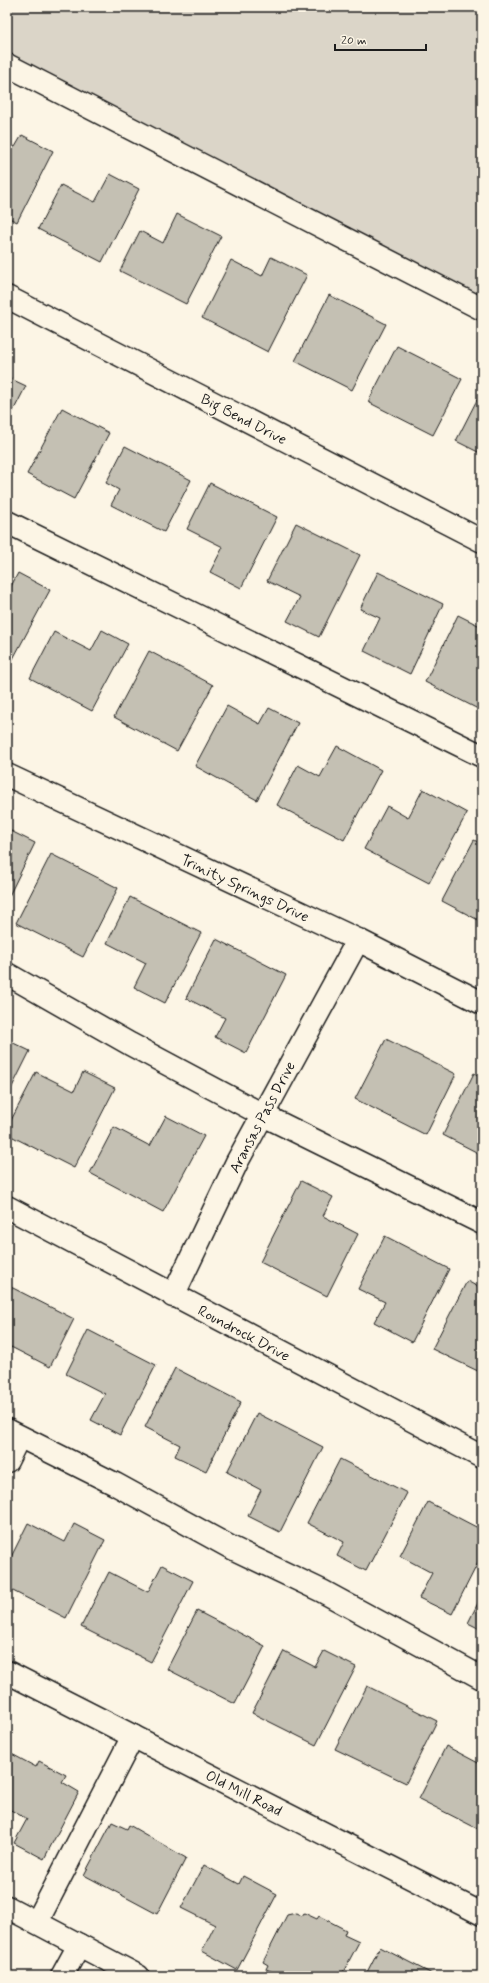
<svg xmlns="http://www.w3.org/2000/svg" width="489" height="1983" viewBox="0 0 489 1983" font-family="Mynerve,sans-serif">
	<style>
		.green { fill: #dbd5c8; stroke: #7c7872 }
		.building { fill: #c4c0b3; stroke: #1c1c1c }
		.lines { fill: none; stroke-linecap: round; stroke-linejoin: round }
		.minor-casing { stroke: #1c1c1c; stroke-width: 25 }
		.minor { stroke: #fcf5e5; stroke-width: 22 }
		.labels { text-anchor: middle; stroke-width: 3; stroke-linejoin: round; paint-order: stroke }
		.street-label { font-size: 15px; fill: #1c1c1c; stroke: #fcf5e5 }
	</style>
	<rect width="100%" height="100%" fill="#fcf5e5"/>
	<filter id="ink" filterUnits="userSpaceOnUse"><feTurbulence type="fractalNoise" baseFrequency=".025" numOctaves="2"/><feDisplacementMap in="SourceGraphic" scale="8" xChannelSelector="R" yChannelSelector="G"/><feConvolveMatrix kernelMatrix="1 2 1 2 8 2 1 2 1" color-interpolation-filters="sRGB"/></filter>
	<g filter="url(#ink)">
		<!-- green -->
		<polygon class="green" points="7,7 482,7 482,307 7,63"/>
		<!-- building -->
		<g class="building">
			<polygon points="22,135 53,151 17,222 7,217 7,143 15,147"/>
			<polygon points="110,174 139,189 102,262 38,229 61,185 95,202"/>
			<polygon points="177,214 221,236 186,304 120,271 140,231 163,243"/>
			<polygon points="271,257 307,275 268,352 202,318 231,260 262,276"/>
			<polygon points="329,295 386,324 352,390 295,361"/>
			<polygon points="397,346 462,379 433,435 368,402"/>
			<polygon points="7,377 26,386 7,423"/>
			<polygon points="482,390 482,454 456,441"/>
			<polygon points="62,408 109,433 74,499 27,474"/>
			<polygon points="125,446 191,480 164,532 111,505 119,490 106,483"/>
			<polygon points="210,483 277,517 241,588 210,572 223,547 187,529"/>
			<polygon points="296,523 360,555 319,637 287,621 300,597 267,581"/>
			<polygon points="378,572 443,604 410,674 364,651 380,618 360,609"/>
			<polygon points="18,573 50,590 7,670 7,594"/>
			<polygon points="458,615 482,627 482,711 425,682"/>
			<polygon points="102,630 128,644 92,711 30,678 54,632 91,651"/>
			<polygon points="149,651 213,685 177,751 114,717"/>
			<polygon points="227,706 260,724 269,708 298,723 257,800 195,766"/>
			<polygon points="337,746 381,770 344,840 277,805 298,765 320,777"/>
			<polygon points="423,789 467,813 429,883 364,849 387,806 408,818"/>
			<polygon points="7,829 35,843 7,900"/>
			<polygon points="474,840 482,844 482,922 442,901"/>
			<polygon points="51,854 118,888 83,957 16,923"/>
			<polygon points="130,897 201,933 165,1003 134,987 146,963 107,943"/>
			<polygon points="216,939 286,975 246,1053 215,1037 225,1018 186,998"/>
			<polygon points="386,1039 456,1074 426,1135 355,1099"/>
			<polygon points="7,1040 30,1051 7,1097"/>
			<polygon points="36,1072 74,1091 83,1072 115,1088 74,1168 7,1134 7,1128"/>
			<polygon points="474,1073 482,1077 482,1155 443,1135"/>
			<polygon points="166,1116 204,1136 163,1212 90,1173 114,1127 150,1146"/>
			<polygon points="301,1181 333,1197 323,1216 358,1234 327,1296 260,1262"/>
			<polygon points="385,1236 449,1269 412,1342 374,1322 385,1302 358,1289"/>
			<polygon points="467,1281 482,1289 482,1373 432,1349"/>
			<polygon points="7,1285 74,1319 50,1367 11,1347 7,1354"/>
			<polygon points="88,1330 156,1365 120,1435 91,1420 105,1394 66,1374"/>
			<polygon points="175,1368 241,1402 206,1471 175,1456 180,1445 145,1427"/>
			<polygon points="257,1413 323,1447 280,1532 248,1516 261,1490 227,1472"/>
			<polygon points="340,1459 407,1493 366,1571 337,1556 344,1542 307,1523"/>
			<polygon points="428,1502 482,1530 482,1555 452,1614 419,1598 432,1573 400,1556"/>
			<polygon points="28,1523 65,1542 74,1524 105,1540 66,1618 7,1588 7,1565"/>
			<polygon points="162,1565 193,1581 151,1662 81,1627 109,1572 148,1592"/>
			<polygon points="482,1595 482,1630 468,1623"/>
			<polygon points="197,1611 265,1646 235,1704 167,1669"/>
			<polygon points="284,1651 315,1667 324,1651 356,1667 316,1745 252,1713"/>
			<polygon points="367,1686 437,1721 406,1783 335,1749"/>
			<polygon points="446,1746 482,1765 482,1831 419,1799"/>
			<polygon points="8,1752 36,1767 39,1761 66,1775 62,1782 79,1792 44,1859 14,1843 27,1819 7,1808"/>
			<polygon points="112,1822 127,1829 129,1825 186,1858 157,1914 84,1875"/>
			<polygon points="204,1865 239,1884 243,1876 277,1894 237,1970 202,1951 215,1925 181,1908"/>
			<polygon points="296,1913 302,1916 304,1913 317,1919 319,1916 346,1930 344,1935 359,1942 341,1976 283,1976 266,1969 268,1965 263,1962 287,1915"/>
			<polygon points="380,1947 436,1976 365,1976"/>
		</g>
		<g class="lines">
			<defs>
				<g id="minor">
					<polyline points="7,65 482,309"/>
					<polyline points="7,297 482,541"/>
					<polyline points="7,522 482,756"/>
					<polyline points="7,775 358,940 482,1003"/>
					<polyline points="7,974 130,1044 263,1115 482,1223"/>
					<polyline points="7,1207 482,1457"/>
					<polyline points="173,1296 237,1162 358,940"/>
					<polyline points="7,1430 115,1484 230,1547 322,1591 482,1678"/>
					<polyline points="7,1461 19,1437"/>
					<polyline points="7,1672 482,1914"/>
					<polyline points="7,1907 138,1976"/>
					<polyline points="37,1922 133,1736"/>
					<polyline points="62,1976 79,1945"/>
				</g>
			</defs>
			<!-- minor casing -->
			<use href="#minor" class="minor-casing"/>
			<!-- minor -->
			<use href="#minor" class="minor"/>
		</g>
	</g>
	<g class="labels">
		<!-- street labels -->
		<g class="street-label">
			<text transform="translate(244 419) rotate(27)" y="5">Big Bend Drive</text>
			<text transform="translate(245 888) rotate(25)" y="5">Trinity Springs Drive</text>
			<text transform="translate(262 1117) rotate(-62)" y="5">Aransas Pass Drive</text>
			<text transform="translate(244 1333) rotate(28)" y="5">Roundrock Drive</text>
			<text transform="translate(244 1793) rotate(27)" y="5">Old Mill Road</text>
		</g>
	</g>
	<!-- margin -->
	<rect width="489" height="1983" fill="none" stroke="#fcf5e5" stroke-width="24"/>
	<rect x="12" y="12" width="465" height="1959" fill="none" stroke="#1c1c1c" stroke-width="1.5" filter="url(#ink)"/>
	<!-- scale -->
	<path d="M335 44v6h91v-6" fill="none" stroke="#1c1c1c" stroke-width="2"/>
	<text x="341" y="44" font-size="12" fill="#1c1c1c" stroke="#fcf5e5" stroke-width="3" paint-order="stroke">20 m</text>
</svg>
